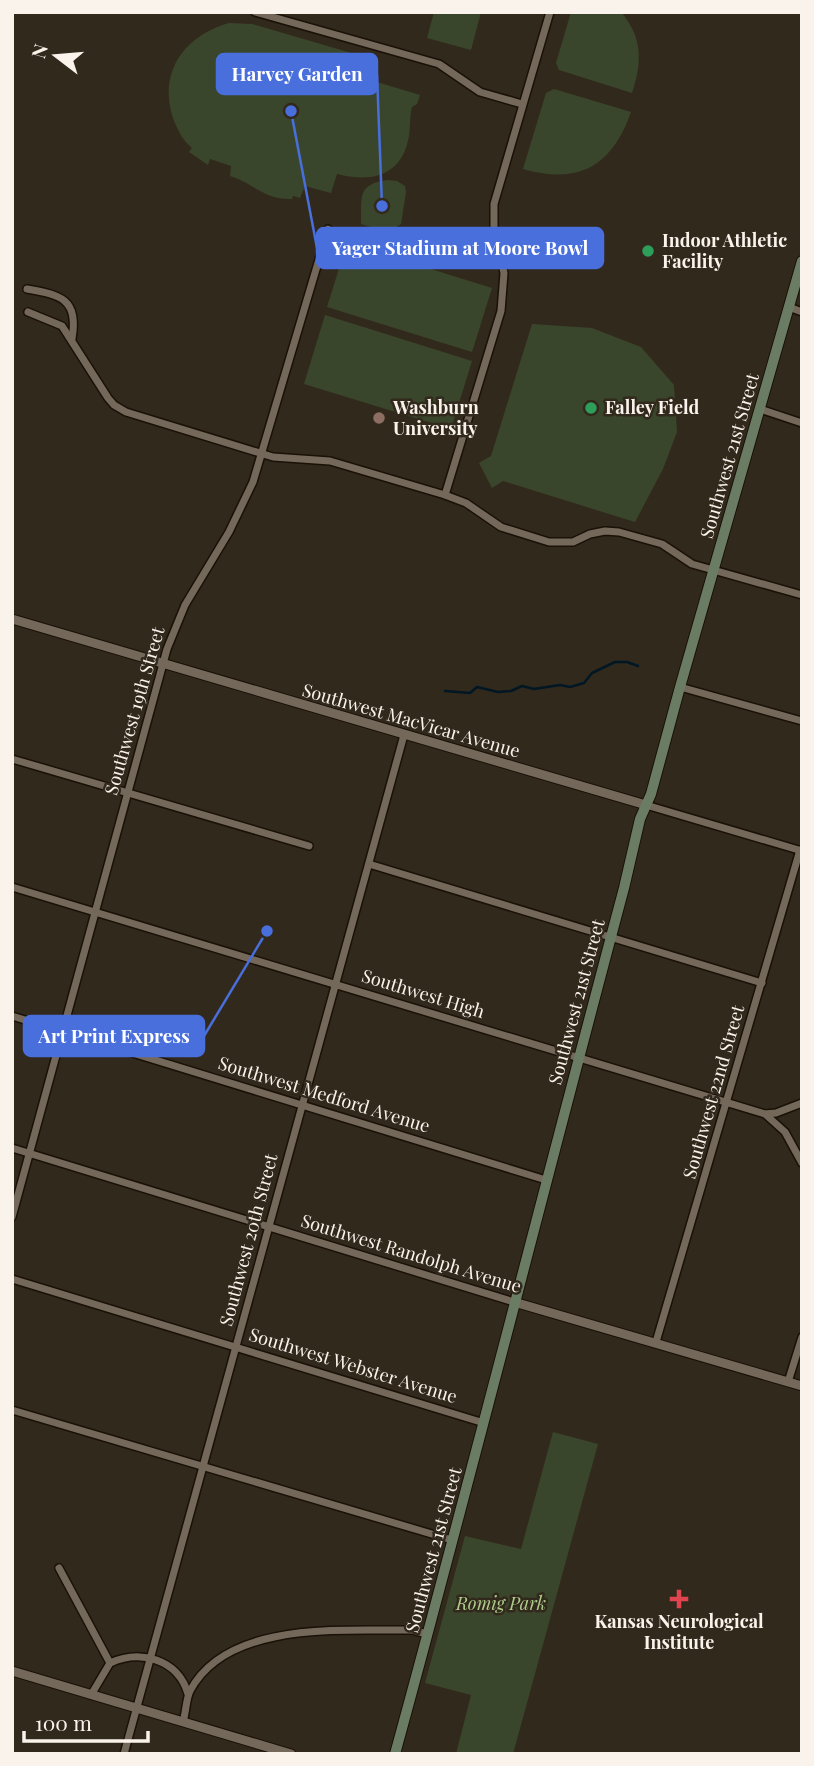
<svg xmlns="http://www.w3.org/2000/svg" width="814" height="1766" viewBox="0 0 814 1766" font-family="'Playfair Display',serif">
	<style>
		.green { fill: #3a462b }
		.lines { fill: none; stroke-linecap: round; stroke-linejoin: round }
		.stream { stroke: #021724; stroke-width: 2.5 }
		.minor-casing { stroke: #1a1107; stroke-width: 10 }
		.tertiary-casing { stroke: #1a1107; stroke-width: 11 }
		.secondary-casing { stroke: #1a1107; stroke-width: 12 }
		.minor { stroke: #74685b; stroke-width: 7 }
		.tertiary { stroke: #74685b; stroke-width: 9 }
		.secondary { stroke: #6b7c65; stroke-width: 10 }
		.leisure-dot { fill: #2e9e5b; stroke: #32291d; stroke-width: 2.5 }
		.education-dot { fill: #8d6e63; stroke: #32291d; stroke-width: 2.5 }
		.health-dot { fill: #e0444e; stroke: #32291d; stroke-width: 2.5 }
		.labels { text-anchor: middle; stroke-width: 5; stroke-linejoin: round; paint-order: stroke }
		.poi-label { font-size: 18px; font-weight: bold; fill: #faf3ec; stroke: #32291d; text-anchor: start }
		.street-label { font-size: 18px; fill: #faf3ec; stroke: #32291d }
		.park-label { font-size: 18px; font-style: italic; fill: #aecc8b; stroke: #32291d }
		.leader { fill: none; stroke: #496fdc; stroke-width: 2.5 }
		.callout-dot { fill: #496fdc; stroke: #32291d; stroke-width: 2.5 }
		.callout { fill: #496fdc; stroke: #496fdc; stroke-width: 2.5 }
		.callout-label { font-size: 19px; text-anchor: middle; font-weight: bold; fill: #fff }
	</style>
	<rect width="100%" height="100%" fill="#32291d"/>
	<!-- green -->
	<g class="green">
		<polygon points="434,12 481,12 471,50 427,38"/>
		<path d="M571,12H621C643,38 642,62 632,93L559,70L556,63Z"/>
		<path d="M229,23L252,24L372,59L367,79L420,95L417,104L412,107C409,118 411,130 408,141C399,178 369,182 337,174L331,193L305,186L300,198L293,196L292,199C263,200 254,183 230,176L231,166L210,159L208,165L189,152L192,148C182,140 176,127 172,115C159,70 186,35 229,23Z"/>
		<path d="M554,89L631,112C612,166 579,185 523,169L546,93Z"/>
		<path d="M388,180L397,181L405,186L406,192L401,224L388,232L361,224C362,198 356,184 388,180Z"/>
		<polygon points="347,243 492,288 472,352 327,307"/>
		<polygon points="325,315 472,361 451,429 304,384"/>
		<polygon points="532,324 592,328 641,347 674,385 677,432 663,469 635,522 503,481 492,488 479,463 491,456"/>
		<polygon points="553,1432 598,1444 513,1754 456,1754 471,1695 425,1683 465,1536 521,1549"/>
	</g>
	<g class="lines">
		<!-- stream -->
		<polyline class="stream" points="445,691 470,693 477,687 498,692 511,691 522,686 534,689 560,685 570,687 584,683 592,673 615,662 627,662 638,666"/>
		<defs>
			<g id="minor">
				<polyline points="255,12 439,64 480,92 522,104"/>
				<path d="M27,289C61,295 79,299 72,339"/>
				<polyline points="789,307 802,312"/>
				<polyline points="28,312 62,326 108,398 114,405 126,412 273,457 330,461 445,495 466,503 501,527 549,542 573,542 590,534 605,531 619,532 662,544 692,564 802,595"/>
				<polyline points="760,409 802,423"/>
				<polyline points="445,495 501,311 504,273 494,229 494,204 550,12"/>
				<polyline points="680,687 802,721"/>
				<polyline points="12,759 309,846"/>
				<polyline points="646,805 802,851"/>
				<polyline points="369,864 762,983"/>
				<polyline points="12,887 765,1114 785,1132 802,1163"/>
				<polyline points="12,1016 546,1180"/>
				<polyline points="765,1114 776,1113 802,1103"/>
				<polyline points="12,1148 514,1302"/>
				<polyline points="12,1217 167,649 185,605 229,532 253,482 328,229"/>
				<polyline points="12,1279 484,1423"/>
				<polyline points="656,1342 800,850"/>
				<polyline points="788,1382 802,1337"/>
				<polyline points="12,1410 452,1540"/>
				<polyline points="59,1568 110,1663 91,1695"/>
				<path d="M110,1663C140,1649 178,1659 188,1694"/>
				<path d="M183,1722C186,1712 186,1699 190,1691C227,1620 345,1631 412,1630L427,1634"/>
				<polyline points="124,1754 404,735"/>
			</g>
			<g id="tertiary">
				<polyline points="12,619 646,805"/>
				<polyline points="514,1302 802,1386"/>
				<polyline points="12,1671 291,1754"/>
			</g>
			<path id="secondary" d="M395,1754C474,1466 547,1176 624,888L640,819L651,794L680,687L802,261"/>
		</defs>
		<!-- minor casing -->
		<use href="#minor" class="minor-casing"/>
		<!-- tertiary casing -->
		<use href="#tertiary" class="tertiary-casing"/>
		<!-- secondary casing -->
		<use href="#secondary" class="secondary-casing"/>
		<!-- minor -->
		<use href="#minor" class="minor"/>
		<!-- tertiary -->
		<use href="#tertiary" class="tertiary"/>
		<!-- secondary -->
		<use href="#secondary" class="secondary"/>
	</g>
	<!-- markers -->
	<g class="leisure-dot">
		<circle cx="648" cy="251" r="7"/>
		<circle cx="591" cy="408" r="7"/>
	</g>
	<circle class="education-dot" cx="379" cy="418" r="7"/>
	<path class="health-dot" d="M675.5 1588.5h7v7h7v7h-7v7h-7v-7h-7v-7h7z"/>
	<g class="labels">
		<!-- poi labels -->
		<g class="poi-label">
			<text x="662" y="247">Indoor Athletic<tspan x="662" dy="21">Facility</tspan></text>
			<text x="393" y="414">Washburn<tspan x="393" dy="21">University</tspan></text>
			<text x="605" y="414">Falley Field</text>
			<text x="679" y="1628" text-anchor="middle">Kansas Neurological<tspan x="679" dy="21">Institute</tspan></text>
		</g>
		<!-- street labels -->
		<g class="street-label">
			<text transform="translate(730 456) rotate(-74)" y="6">Southwest 21st Street</text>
			<text transform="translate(135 711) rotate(-74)" y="6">Southwest 19th Street</text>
			<text transform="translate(411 721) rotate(16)" y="6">Southwest MacVicar Avenue</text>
			<text transform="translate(423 994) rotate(17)" y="6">Southwest High</text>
			<text transform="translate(577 1002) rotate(-75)" y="6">Southwest 21st Street</text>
			<text transform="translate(714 1092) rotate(-74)" y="6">Southwest 22nd Street</text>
			<text transform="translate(324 1095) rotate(17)" y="6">Southwest Medford Avenue</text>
			<text transform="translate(249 1240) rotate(-75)" y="6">Southwest 20th Street</text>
			<text transform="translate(411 1254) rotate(17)" y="6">Southwest Randolph Avenue</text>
			<text transform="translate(353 1366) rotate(17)" y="6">Southwest Webster Avenue</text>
			<text transform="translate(434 1550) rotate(-75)" y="6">Southwest 21st Street</text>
		</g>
		<!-- park labels -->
		<g class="park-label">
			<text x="501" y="1610">Romig Park</text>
		</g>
	</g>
	<!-- callouts -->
	<path class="leader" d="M382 206L377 74M291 111L317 248M267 931L204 1036"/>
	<g class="callout-dot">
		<circle cx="382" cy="206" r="7"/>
		<circle cx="291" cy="111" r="7"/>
		<circle cx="267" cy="931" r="7"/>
	</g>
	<g class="callout">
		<rect x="217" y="54" width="160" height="40" rx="7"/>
		<rect x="317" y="228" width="286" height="40" rx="7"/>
		<rect x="24" y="1016" width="180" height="40" rx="7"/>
	</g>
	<g class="callout-label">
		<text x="297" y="81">Harvey Garden</text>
		<text x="460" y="255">Yager Stadium at Moore Bowl</text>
		<text x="114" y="1043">Art Print Express</text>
	</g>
	<!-- border -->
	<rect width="814" height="1766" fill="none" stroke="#faf3ec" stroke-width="28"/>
	<!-- north arrow -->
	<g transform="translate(56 56) rotate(286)" stroke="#32291d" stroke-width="5" paint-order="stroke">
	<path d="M0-5L12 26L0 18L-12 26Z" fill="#faf3ec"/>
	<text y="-10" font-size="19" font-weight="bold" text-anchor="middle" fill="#faf3ec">N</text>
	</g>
	<!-- scale -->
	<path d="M24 1731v10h124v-10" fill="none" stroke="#faf3ec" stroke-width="3.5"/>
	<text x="35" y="1731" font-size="21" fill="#faf3ec" stroke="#32291d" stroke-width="5" paint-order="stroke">100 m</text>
</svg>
